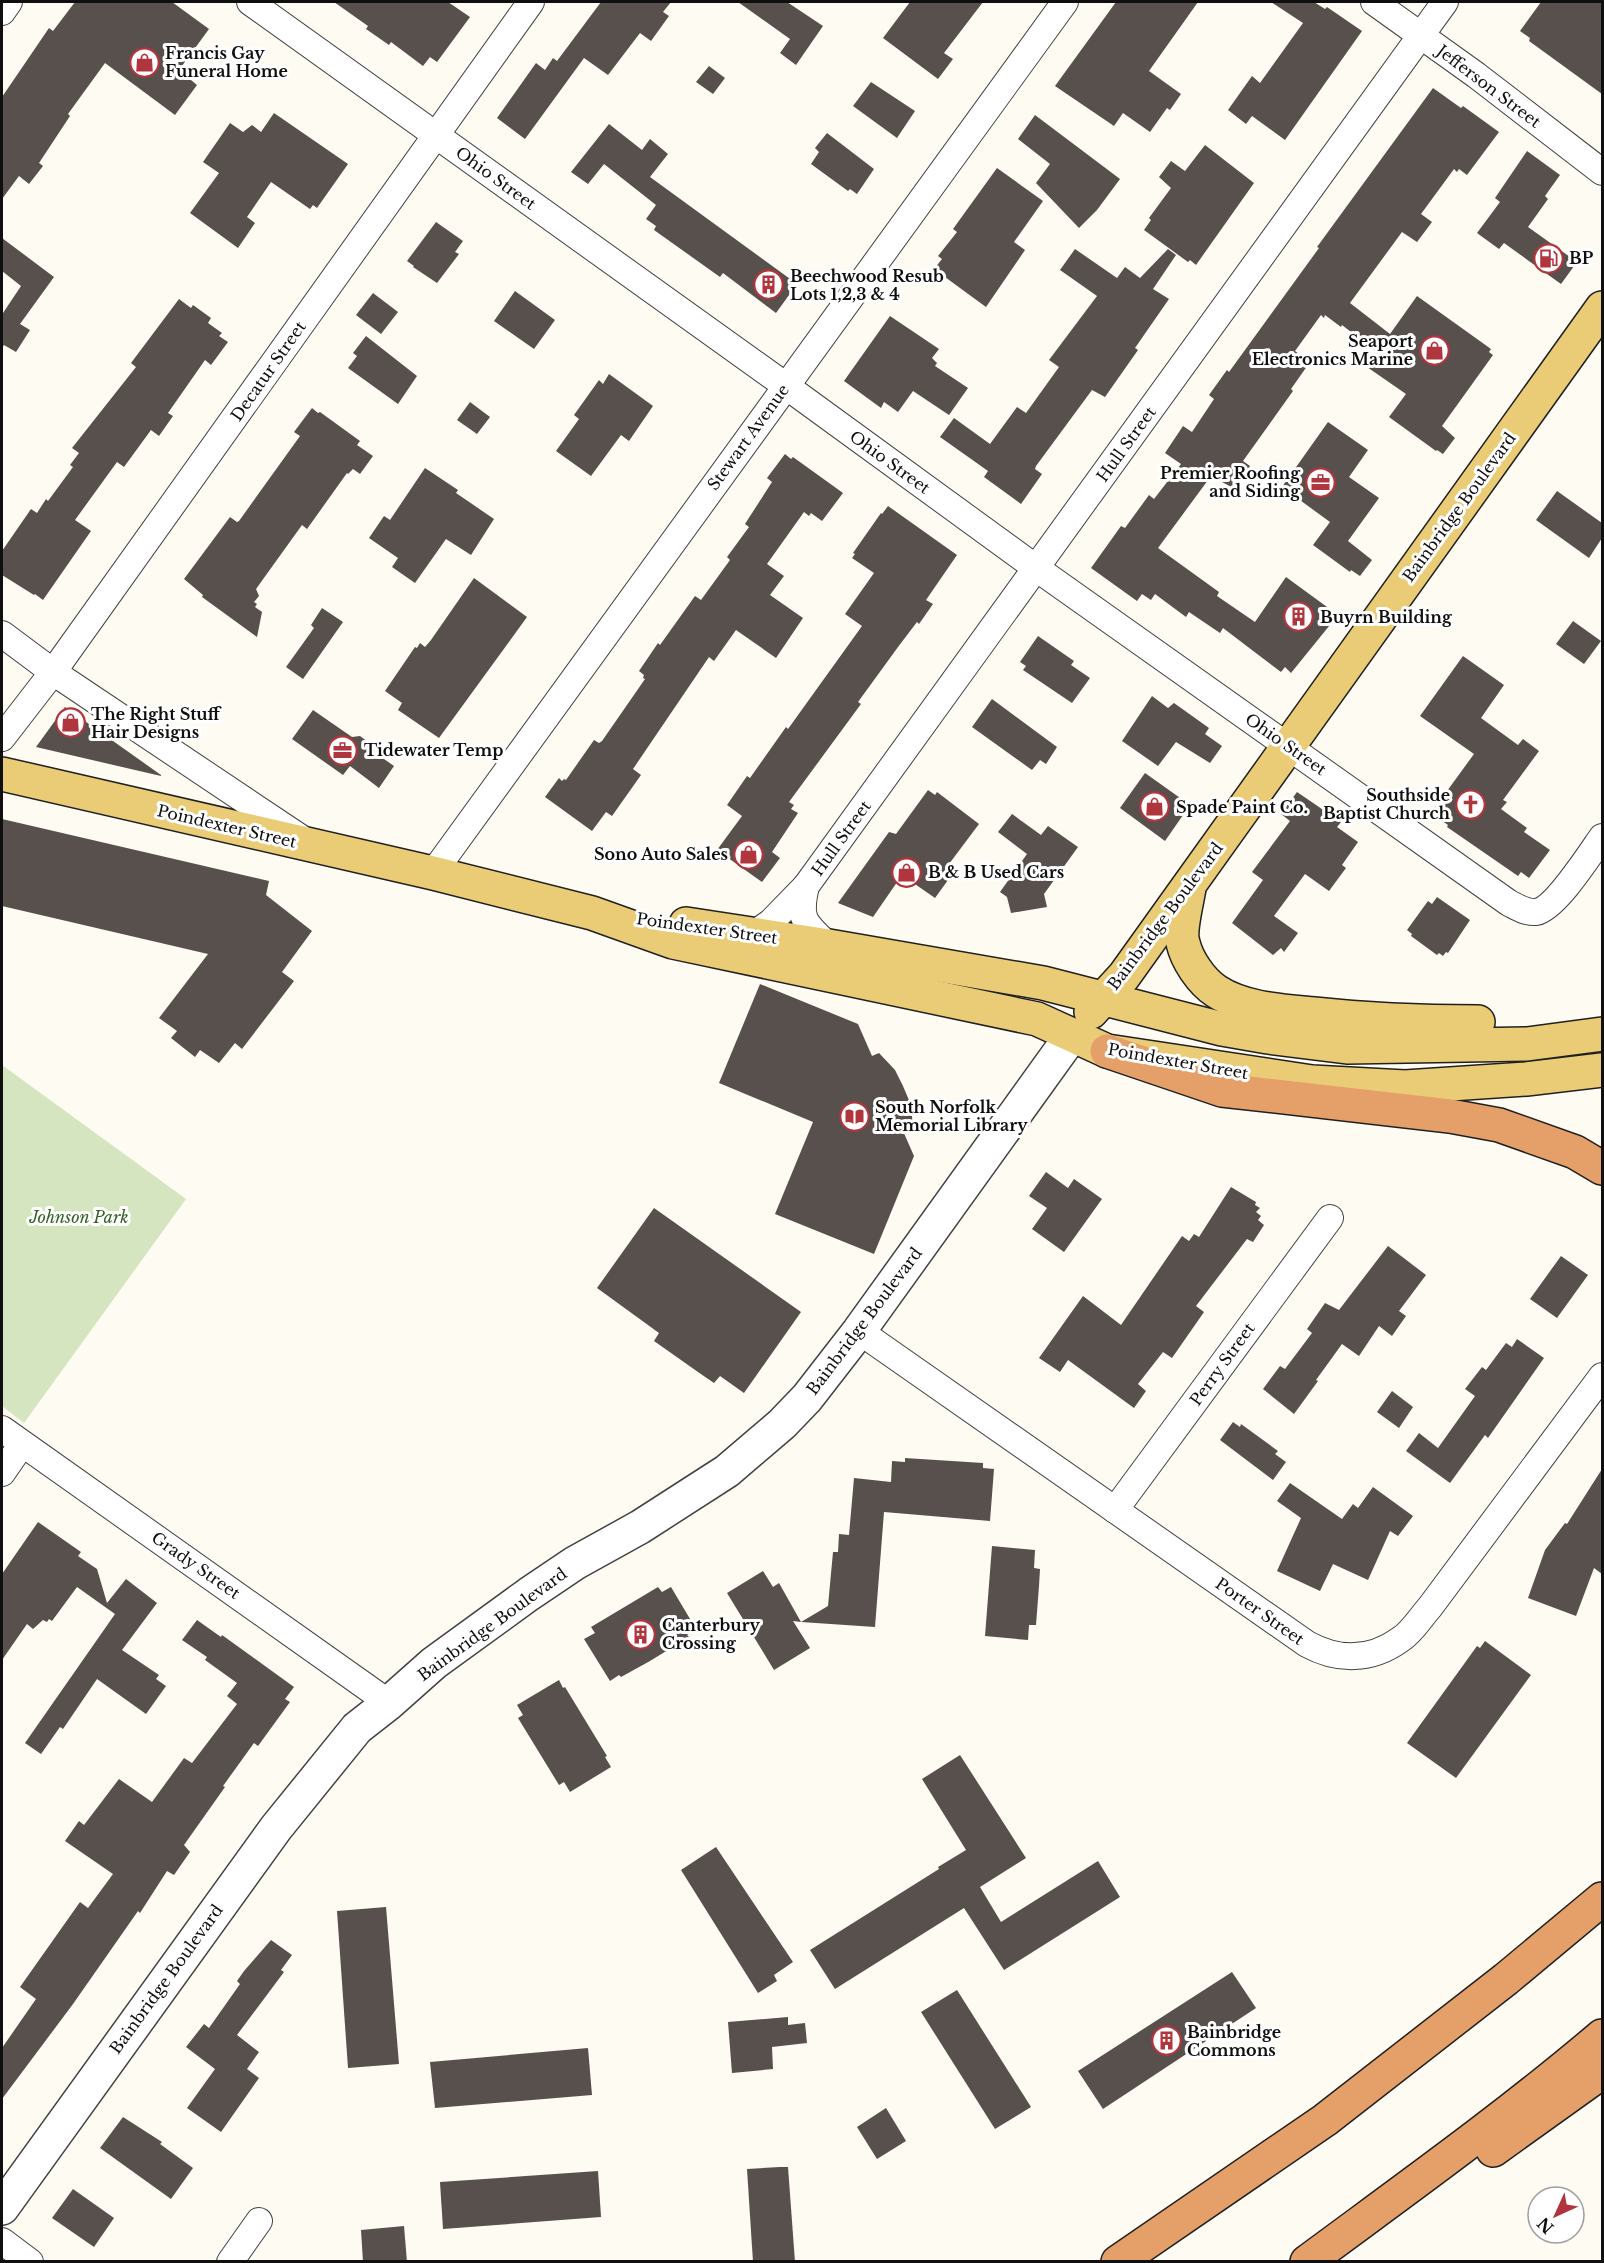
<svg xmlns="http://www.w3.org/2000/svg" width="1604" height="2263" viewBox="0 0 1604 2263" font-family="'Libre Baskerville',serif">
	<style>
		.green { fill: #d4e5bf }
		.building { fill: #57504d }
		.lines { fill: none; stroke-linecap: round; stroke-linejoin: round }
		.minor-casing { stroke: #424242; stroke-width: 28 }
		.tertiary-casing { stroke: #424242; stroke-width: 36 }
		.primary-casing { stroke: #202020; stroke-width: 36 }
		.motorway-casing { stroke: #202020; stroke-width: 36 }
		.minor { stroke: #fff; stroke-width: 26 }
		.tertiary { stroke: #fff; stroke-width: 33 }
		.primary { stroke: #eacc76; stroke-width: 33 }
		.motorway { stroke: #e5a069; stroke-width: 33 }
		.labels { text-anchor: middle; stroke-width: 6; stroke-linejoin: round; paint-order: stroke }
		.poi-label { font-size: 16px; font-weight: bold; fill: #0f0f0f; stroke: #fff; text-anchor: start }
		.street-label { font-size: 16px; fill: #0f0f0f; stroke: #fff }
		.park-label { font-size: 16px; font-style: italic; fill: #336126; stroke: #fff }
	</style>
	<rect width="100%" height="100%" fill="#fefbf3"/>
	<!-- green -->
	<polygon class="green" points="2,1065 186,1199 24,1423 2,1406"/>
	<!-- building -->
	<g class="building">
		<polygon points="75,2 172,2 209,29 179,70 197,85 175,115 105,63 68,114 70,116 39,163 43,166 29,184 19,176 2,199 2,97 49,28 53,31"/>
		<polygon points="334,2 448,2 470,17 437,62 430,57 423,66 391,42 389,45 366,29 368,26"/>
		<polygon points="601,2 671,2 663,12 669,16 651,41 640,33 608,75 584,58 525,139 497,118 536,63 545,70 553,58 557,61"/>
		<polygon points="738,2 787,2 823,26 796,65 780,53 790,39"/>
		<polygon points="910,2 983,2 944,53 953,59 938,79 883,38"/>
		<polygon points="1116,2 1198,2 1149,71 1181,94 1170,110 1167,108 1150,132 1123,113 1114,126 1055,86"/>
		<polygon points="1271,2 1314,2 1325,9 1327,7 1362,31 1285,140 1252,116 1246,124 1228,110 1252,76 1260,83 1303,23"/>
		<polygon points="1541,2 1602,2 1602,94 1529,41 1530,38 1520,31"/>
		<polygon points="709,66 725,78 713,94 696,82"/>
		<polygon points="871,82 915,111 897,138 853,106"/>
		<polygon points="1433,88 1461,108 1463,106 1499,132 1467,175 1459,169 1457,172 1454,169 1421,214 1432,222 1417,242 1402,232 1350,303 1390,334 1417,296 1491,349 1489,352 1493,355 1442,426 1455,438 1443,454 1437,450 1436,451 1389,417 1406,394 1367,367 1377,352 1342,325 1341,327 1325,315 1324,318 1321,315 1295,351 1310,362 1291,389 1293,391 1243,461 1250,466 1235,489 1211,476 1158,548 1219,592 1217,596 1255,622 1286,577 1338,615 1291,673 1285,667 1281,672 1223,628 1220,633 1189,612 1186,617 1155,594 1151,600 1142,594 1137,601 1091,568 1121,526 1125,528 1149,495 1154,499 1181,464 1165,453 1183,426 1192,432 1214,399 1209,395 1227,370 1229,372 1319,248 1317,247"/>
		<polygon points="274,113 348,164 317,208 313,205 310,209 271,182 247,217 255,223 238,248 190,213 219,173 203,162 230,123 243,132 252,125 261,132"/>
		<polygon points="1035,115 1120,179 1097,210 1079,228 1036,183 1050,164 1018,139"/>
		<polygon points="609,124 642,150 650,139 668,154 650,177 797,284 776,313 723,273 720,277 654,230 656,226 646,219 656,205 604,164 588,184 571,172"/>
		<polygon points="827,133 874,169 857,194 850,189 848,191 811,164 819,152 815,148"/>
		<polygon points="1205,145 1254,183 1196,265 1190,260 1188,262 1144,230 1151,220 1149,218 1171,188 1159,177 1171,161 1185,171"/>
		<polygon points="1527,151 1560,175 1545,196 1548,199 1528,227 1577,262 1561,284 1504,243 1499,249 1477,233 1500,202 1495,198"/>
		<polygon points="997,168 1043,201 1014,242 1025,250 986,307 934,269 942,259 938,256 957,232 953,229"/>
		<polygon points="436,222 463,241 455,252 459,254 437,283 413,267 414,266 407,261"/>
		<polygon points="2,238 54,277 20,324 30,330 16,352 4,345 2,348 2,312 3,313 21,286 2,271"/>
		<polygon points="1075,249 1117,278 1125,267 1140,278 1168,249 1176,255 1153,289 1169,299 1135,348 1138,350 1105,397 1092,390 1036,466 1035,469 1042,474 1021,504 984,477 988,471 940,437 954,418 990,444 1017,407 1026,413 1059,367 1049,360 1097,296 1060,270"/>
		<polygon points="515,291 555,320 534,349 494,321"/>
		<polygon points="373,293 398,312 381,334 356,315"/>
		<polygon points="179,299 191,308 193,305 211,318 208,323 222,333 219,336 228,342 211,365 205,360 168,413 173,416 159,436 151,430 124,467 117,462 75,520 91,531 43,600 35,594 34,595 2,575 2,551 31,509 37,513 46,499 48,501 73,467 70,465 79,453 72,448 136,367 131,363"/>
		<polygon points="890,316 939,349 932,358 937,363 935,366 968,388 949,415 913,391 898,412 884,402 881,408 844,381"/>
		<polygon points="366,336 417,376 398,404 348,368 357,356 353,353"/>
		<polygon points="609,374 653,406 629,441 621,435 591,476 556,451 579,419 574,415 599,380 603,384"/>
		<polygon points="470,402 490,417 477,434 457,420"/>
		<polygon points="312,408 318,413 320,412 360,441 357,445 373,456 360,474 353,469 348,474 347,473 307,529 302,525 256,589 259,596 254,602 257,604 255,607 262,612 257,637 202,597 203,595 184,579 230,517 237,522 239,521 300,436 294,432"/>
		<polygon points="1328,422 1368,450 1349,477 1379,498 1348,541 1372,560 1360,576 1351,570 1350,572 1313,545 1330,522 1282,487"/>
		<polygon points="785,454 791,459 793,457 843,493 822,521 811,513 809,516 804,512 767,564 784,576 770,595 803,618 776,658 736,630 714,661 709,657 633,769 641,775 612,816 606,812 592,831 545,797 559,778 562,781 564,779 566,780 594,740 599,743 602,741 645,679 643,678 644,675 639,671 658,643 660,645 695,596 701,600 730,560 727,557 749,527 745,524 772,482 767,478"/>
		<polygon points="425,468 458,490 456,493 494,519 471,555 446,539 415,583 392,567 398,558 369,538 384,516 390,520"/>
		<polygon points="1557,491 1602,523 1602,538 1589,558 1536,520"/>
		<polygon points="888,506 957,555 926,600 933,604 919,624 917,622 898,647 858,702 861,704 789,802 794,805 791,809 798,813 772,852 780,858 762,882 717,850 742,816 727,805 747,776 750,778 786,727 788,729 862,626 845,614 874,573 852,558 855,554 853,553 881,513 882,514"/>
		<polygon points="474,578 527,617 439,738 398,710 402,703 385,691 415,647 417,648 420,643 425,647 431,640"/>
		<polygon points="322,608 343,622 303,679 286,667 314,628 311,625"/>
		<polygon points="1573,621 1601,641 1584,664 1556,644"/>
		<polygon points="1038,636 1074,661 1071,665 1090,678 1072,703 1023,670 1026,666 1020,662"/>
		<polygon points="1463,656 1504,685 1481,718 1518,745 1523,739 1539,751 1503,800 1507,802 1501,809 1527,828 1524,832 1550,850 1529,878 1521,872 1518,876 1447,827 1448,825 1431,813 1474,754 1420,716"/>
		<polygon points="1152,696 1168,708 1174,703 1209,728 1205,734 1222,746 1210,763 1176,742 1158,766 1122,741"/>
		<polygon points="992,699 1057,747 1046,764 1040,760 1032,770 972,727"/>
		<polygon points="65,707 161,775 161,776 36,747"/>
		<polygon points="313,710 352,737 360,736 376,748 374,752 394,766 379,788 350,766 343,775 292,739"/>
		<polygon points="1145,773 1190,805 1165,841 1120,808"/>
		<polygon points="928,790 935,795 937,792 979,824 949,864 956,869 935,898 902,875 873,917 838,903 889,832 896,834"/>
		<polygon points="1297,792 1341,822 1337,827 1358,842 1342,865 1346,868 1329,891 1305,874 1274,916 1298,933 1284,952 1281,948 1273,955 1232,923 1263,880 1252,872 1290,821 1281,814"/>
		<polygon points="1012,814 1041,835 1048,826 1078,847 1044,894 1047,907 1011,913 1007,897 1000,892 1027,854 998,832"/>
		<polygon points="2,819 269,881 266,895 312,931 282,972 294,981 242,1049 235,1043 219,1063 200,1050 195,1057 171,1038 177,1031 159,1018 208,954 2,906"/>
		<polygon points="1437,897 1470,920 1448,953 1446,952 1443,956 1439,953 1437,955 1411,936 1412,934 1407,930 1428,901 1432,904"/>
		<polygon points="760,984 858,1024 872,1056 879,1053 895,1070 903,1086 911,1105 913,1128 903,1131 914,1156 874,1254 775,1214 813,1122 719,1083"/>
		<polygon points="1046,1172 1068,1188 1074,1179 1102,1199 1064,1252 1032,1229 1047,1208 1029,1196"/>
		<polygon points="1231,1187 1256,1202 1255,1205 1260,1208 1256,1212 1261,1216 1258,1220 1264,1225 1253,1242 1247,1239 1196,1306 1204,1312 1172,1358 1163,1352 1138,1384 1146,1391 1134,1408 1068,1360 1060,1372 1039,1358 1083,1296 1121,1325 1182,1236 1189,1241 1194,1234 1199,1237"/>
		<polygon points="654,1208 801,1312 744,1393 720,1376 714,1383 698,1372 654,1341 659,1333 597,1288"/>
		<polygon points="1388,1246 1426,1275 1399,1311 1406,1316 1392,1336 1379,1326 1359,1356 1342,1344 1316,1380 1318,1381 1294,1414 1263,1389 1280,1366 1285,1369 1312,1333 1307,1329 1325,1303 1339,1310"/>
		<polygon points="1561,1256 1588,1275 1557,1318 1530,1299"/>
		<polygon points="1517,1339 1544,1358 1488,1438 1485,1435 1450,1483 1406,1451 1419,1433 1438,1448 1475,1396 1465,1389 1482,1367 1486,1370 1506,1343 1512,1347"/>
		<polygon points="1392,1391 1413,1407 1399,1428 1377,1412"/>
		<polygon points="1233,1422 1240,1427 1241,1424 1278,1451 1275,1454 1286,1462 1273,1480 1220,1440"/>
		<polygon points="905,1458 983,1463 983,1468 994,1469 990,1521 884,1512 875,1627 801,1622 828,1606 833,1552 838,1552 839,1534 849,1535 854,1478 891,1482 892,1461 905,1462"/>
		<polygon points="1602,1469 1602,1574 1594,1568 1576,1616 1528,1598 1545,1550 1565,1523 1567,1524"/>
		<polygon points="1290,1483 1342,1519 1353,1504 1358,1508 1373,1487 1413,1516 1398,1536 1390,1531 1368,1580 1333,1564 1320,1591 1277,1571 1301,1518 1277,1501"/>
		<polygon points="38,1522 81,1552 78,1556 97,1569 107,1603 126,1579 157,1603 122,1650 159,1675 156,1679 166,1686 146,1714 97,1679 63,1729 60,1727 41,1754 25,1743 115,1614 77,1587 52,1621 49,1619 47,1622 43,1620 33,1629 27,1624 2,1660 2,1574"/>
		<polygon points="992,1546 1035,1550 1034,1568 1040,1569 1039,1586 1036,1625 1029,1625 1028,1640 985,1636"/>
		<polygon points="763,1571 773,1587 779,1583 801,1622 793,1621 810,1648 774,1670 727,1593"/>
		<polygon points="658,1587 662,1592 671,1587 696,1629 687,1635 689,1637 650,1661 621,1677 619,1675 610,1681 584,1639 595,1633 591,1627"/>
		<polygon points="197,1620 221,1637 222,1635 294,1687 285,1699 290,1702 258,1746 254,1743 223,1786 225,1787 184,1845 190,1852 174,1875 167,1871 140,1913 138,1911 73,2004 2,2099 2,2048 36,1999 20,1987 80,1902 88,1908 113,1874 65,1841 79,1821 84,1825 119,1779 152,1802 184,1758 192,1763 237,1704 227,1696 237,1683 205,1660 207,1657 182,1640"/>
		<polygon points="1485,1641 1531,1675 1456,1778 1407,1743 1477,1646 1480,1648"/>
		<polygon points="559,1680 563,1688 565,1687 607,1756 605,1757 611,1767 570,1792 564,1782 559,1785 518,1718 523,1715 517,1705"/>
		<polygon points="960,1755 1026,1858 980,1887 1001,1922 1098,1861 1120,1897 1004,1970 964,1908 835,1989 810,1950 939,1869 938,1867 966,1850 922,1779"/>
		<polygon points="716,1847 793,1962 774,1975 777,1981 758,1993 681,1870"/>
		<polygon points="386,1907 399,2064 348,2068 337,1911"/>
		<polygon points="271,1940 292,1955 281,1970 284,1972 237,2035 259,2052 247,2069 259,2078 221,2132 187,2108 215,2069 186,2047 204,2024 209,2028 240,1984 237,1981 244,1971"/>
		<polygon points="1232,1972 1256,2008 1103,2109 1078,2071"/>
		<polygon points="957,1990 1031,2107 995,2129 921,2012"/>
		<polygon points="788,2017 788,2025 805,2023 807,2043 772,2047 773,2069 732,2073 728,2022"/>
		<polygon points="588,2048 592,2095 435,2108 430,2062"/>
		<polygon points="886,2108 906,2141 877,2159 857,2127"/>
		<polygon points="123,2117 162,2142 160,2144 193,2168 171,2199 100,2148"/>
		<polygon points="780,2167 788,2167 795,2262 753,2262 747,2169"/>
		<polygon points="598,2171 601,2217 443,2229 440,2182"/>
		<polygon points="73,2189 114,2218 94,2247 52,2218"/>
		<polygon points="404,2226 407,2262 363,2262 361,2230"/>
	</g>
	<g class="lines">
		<defs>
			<g id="minor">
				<path d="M250,2L786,386L1036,568L1509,903C1517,907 1526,913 1536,912C1555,909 1590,854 1602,837"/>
				<polyline points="1374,2 1476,75 1602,172"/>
				<polyline points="2,12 9,2"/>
				<polyline points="2,634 53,672 301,838"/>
				<polyline points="2,738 53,672 531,2"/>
				<polyline points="433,873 1065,2"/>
				<path d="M806,886C798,919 804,923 829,946"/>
				<polyline points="754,934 771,922 806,886 1445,2"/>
				<path d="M859,1331L1307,1644C1338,1661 1371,1661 1401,1639C1412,1632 1421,1617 1430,1607L1602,1376"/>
				<polyline points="2,1429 389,1703"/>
				<polyline points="2,1473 22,1444"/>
				<polyline points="1115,1510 1330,1218"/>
				<polyline points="2,2241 30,2262"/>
				<polyline points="230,2262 259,2221"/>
			</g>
			<polyline id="tertiary" points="2,2208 276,1828 357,1728 389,1703 434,1663 529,1594 575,1563 640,1527 727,1471 782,1424 807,1398 859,1331 1072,1035"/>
			<g id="primary">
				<polyline points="2,774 433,873 592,913 673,942 1037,1019 1107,1051 1312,1082 1405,1087 1526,1079 1602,1070"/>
				<path d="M1189,888C1187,902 1179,931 1183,943C1187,960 1201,981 1216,991C1243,1009 1282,1011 1314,1014C1369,1020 1423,1022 1478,1022"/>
				<polyline points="686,924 829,946 1043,983 1222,1029 1268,1037 1347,1047 1527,1044 1602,1034"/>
				<polyline points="1091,1012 1124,976 1602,308"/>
			</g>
			<g id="motorway">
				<polyline points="1107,1051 1222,1090 1450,1116 1499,1125 1575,1152 1602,1168"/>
				<polyline points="1493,2150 1602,2072"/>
				<polyline points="1118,2262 1325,2120 1506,1979 1602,1899"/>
				<path d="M1307,2262C1407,2188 1508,2116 1602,2036"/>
			</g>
		</defs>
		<!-- minor casing -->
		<use href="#minor" class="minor-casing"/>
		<!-- tertiary casing -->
		<use href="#tertiary" class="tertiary-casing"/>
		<!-- primary casing -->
		<use href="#primary" class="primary-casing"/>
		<!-- motorway casing -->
		<use href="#motorway" class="motorway-casing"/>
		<!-- minor -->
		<use href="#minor" class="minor"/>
		<!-- tertiary -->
		<use href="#tertiary" class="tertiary"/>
		<!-- primary -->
		<use href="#primary" class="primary"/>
		<!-- motorway -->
		<use href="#motorway" class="motorway"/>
	</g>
	<!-- icons -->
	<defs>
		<symbol id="shop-ring" viewBox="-11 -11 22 22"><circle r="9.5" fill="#fff" stroke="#b1353d" stroke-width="1.5"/><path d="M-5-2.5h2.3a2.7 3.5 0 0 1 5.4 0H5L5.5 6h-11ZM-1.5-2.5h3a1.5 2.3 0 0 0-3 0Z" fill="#b1353d"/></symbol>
		<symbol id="fuel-ring" viewBox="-11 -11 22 22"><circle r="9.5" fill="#fff" stroke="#b1353d" stroke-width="1.5"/><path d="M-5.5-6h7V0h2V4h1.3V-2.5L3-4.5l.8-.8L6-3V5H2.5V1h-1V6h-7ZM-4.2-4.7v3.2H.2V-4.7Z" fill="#b1353d"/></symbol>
		<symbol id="building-ring" viewBox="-11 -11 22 22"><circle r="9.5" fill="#fff" stroke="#b1353d" stroke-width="1.5"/><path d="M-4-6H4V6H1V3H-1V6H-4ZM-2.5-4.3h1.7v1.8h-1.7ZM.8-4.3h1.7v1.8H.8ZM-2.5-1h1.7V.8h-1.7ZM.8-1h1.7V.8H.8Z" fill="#b1353d"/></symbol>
		<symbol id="office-ring" viewBox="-11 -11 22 22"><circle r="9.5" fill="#fff" stroke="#b1353d" stroke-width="1.5"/><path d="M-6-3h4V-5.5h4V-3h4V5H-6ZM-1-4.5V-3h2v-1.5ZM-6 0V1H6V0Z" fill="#b1353d"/></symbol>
		<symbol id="church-ring" viewBox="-11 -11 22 22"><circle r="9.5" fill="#fff" stroke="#b1353d" stroke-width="1.5"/><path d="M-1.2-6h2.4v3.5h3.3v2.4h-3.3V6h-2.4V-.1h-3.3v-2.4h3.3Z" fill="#b1353d"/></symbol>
		<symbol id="library-ring" viewBox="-11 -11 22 22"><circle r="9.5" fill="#fff" stroke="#b1353d" stroke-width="1.5"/><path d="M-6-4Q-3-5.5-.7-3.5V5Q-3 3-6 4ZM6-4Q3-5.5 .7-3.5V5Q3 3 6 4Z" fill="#b1353d"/></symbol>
	</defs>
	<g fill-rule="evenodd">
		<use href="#shop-ring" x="128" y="46" width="33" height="33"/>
		<use href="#fuel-ring" x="1532" y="242" width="33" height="33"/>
		<use href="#building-ring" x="752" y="268" width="33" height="33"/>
		<use href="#shop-ring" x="1418" y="334" width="33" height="33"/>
		<use href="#office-ring" x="1304" y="466" width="33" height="33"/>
		<use href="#building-ring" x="1282" y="600" width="33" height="33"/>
		<use href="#shop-ring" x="54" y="706" width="33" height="33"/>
		<use href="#office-ring" x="326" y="734" width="33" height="33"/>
		<use href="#church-ring" x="1454" y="788" width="33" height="33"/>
		<use href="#shop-ring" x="1138" y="790" width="33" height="33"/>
		<use href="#shop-ring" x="732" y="838" width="33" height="33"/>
		<use href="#shop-ring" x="890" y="856" width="33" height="33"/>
		<use href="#library-ring" x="838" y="1100" width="33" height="33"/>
		<use href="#building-ring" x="624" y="1618" width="33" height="33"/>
		<use href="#building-ring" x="1150" y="2024" width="33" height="33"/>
	</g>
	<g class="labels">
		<!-- poi labels -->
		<g class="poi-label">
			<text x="165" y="59">Francis Gay<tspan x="165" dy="18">Funeral Home</tspan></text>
			<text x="1569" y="264">BP</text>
			<text x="790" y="282">Beechwood Resub<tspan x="790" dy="18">Lots 1,2,3 &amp; 4</tspan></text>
			<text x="1413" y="347" text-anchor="end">Seaport<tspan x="1413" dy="18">Electronics Marine</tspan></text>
			<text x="1300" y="479" text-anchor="end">Premier Roofing<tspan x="1300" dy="18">and Siding</tspan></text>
			<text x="1320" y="623">Buyrn Building</text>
			<text x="91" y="720">The Right Stuff<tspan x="91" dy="18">Hair Designs</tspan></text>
			<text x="364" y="756">Tidewater Temp</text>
			<text x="1450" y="801" text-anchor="end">Southside<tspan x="1450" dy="18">Baptist Church</tspan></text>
			<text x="1176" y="813">Spade Paint Co.</text>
			<text x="728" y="860" text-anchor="end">Sono Auto Sales</text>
			<text x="928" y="878">B &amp; B Used Cars</text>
			<text x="875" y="1113">South Norfolk<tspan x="875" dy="18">Memorial Library</tspan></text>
			<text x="662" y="1631">Canterbury<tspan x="662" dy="18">Crossing</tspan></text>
			<text x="1187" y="2038">Bainbridge<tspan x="1187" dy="18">Commons</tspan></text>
		</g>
		<!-- street labels -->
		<g class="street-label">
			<text transform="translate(1489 86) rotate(37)" y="6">Jefferson Street</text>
			<text transform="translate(496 178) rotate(36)" y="6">Ohio Street</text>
			<text transform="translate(268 371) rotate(-55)" y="6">Decatur Street</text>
			<text transform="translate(748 437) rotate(-54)" y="6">Stewart Avenue</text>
			<text transform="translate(1126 444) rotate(-54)" y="6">Hull Street</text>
			<text transform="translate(890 462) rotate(36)" y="6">Ohio Street</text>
			<text transform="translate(1459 507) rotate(-54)" y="6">Bainbridge Boulevard</text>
			<text transform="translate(1286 744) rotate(35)" y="6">Ohio Street</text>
			<text transform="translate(227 826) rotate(13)" y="6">Poindexter Street</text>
			<text transform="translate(841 838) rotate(-54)" y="6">Hull Street</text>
			<text transform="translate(1165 916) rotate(-53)" y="6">Bainbridge Boulevard</text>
			<text transform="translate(707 928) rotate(8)" y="6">Poindexter Street</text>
			<text transform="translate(1178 1061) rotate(10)" y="6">Poindexter Street</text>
			<text transform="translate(864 1321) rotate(-53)" y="6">Bainbridge Boulevard</text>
			<text transform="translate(1222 1364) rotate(-54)" y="6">Perry Street</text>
			<text transform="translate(196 1565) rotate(35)" y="6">Grady Street</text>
			<text transform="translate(1260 1611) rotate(35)" y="6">Porter Street</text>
			<text transform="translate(492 1624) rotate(-36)" y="6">Bainbridge Boulevard</text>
			<text transform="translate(166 1979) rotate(-54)" y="6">Bainbridge Boulevard</text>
		</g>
		<!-- park labels -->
		<g class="park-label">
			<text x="79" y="1223">Johnson Park</text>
		</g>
	</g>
	<!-- border -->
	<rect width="1604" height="2263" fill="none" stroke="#0f0f0f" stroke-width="6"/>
	<!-- north arrow -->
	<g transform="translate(1556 2215) rotate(225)"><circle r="28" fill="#ffffff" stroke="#9f9f9f" stroke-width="1.5"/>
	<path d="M0-4.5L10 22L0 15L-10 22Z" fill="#b1353d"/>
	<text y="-9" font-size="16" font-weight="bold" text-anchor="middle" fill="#0f0f0f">N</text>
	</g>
</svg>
